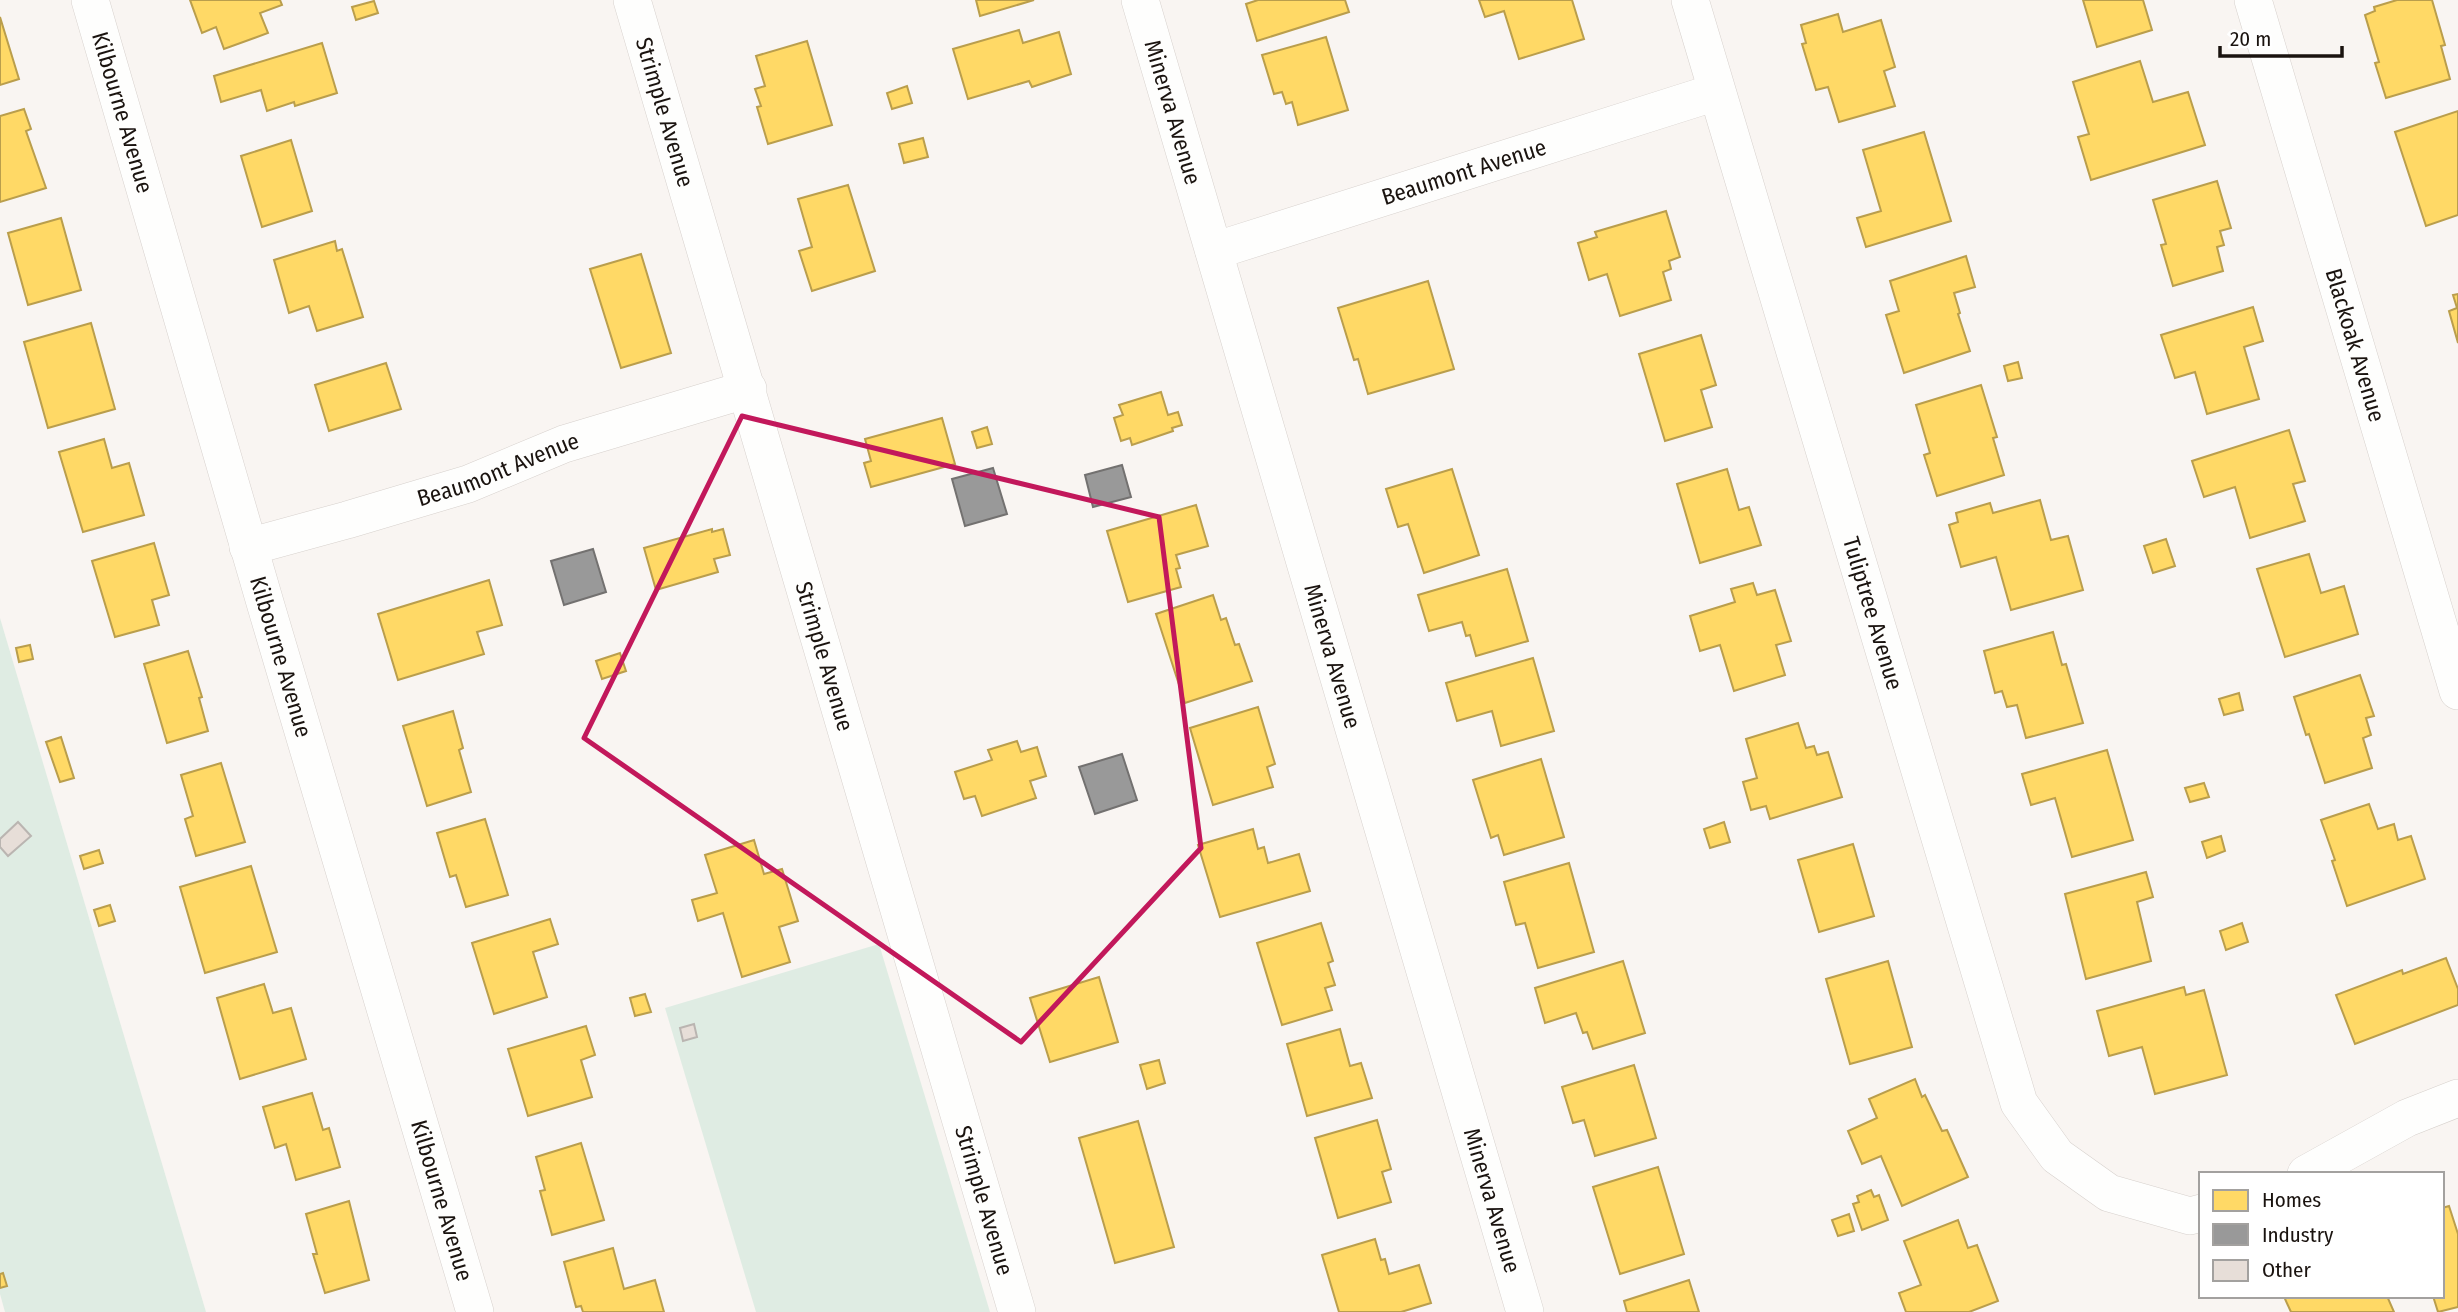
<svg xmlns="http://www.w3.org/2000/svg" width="2458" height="1312" viewBox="0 0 2458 1312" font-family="'Fira Sans Condensed',sans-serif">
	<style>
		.green { fill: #dfece3 }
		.homes { fill: #ffd966; stroke: #ba9e4c; stroke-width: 2 }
		.industry { fill: #999; stroke: #737170; stroke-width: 2 }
		.building { fill: #e7ded8; stroke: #bab5b1; stroke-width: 2 }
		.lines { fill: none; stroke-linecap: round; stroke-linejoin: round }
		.street-casing { stroke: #d7d1cd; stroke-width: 38 }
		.street { stroke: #fefefd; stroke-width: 37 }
		.marked { fill: none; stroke: #c2185b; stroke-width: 5; stroke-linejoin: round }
		.labels { text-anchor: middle; stroke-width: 7; stroke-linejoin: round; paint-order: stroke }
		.street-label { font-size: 23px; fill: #1a130f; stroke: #fff }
	</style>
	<rect width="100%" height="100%" fill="#f9f5f2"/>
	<!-- green -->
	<g class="green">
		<polygon points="0,618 206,1312 5,1312 0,1294"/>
		<polygon points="879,944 990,1312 756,1312 665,1008"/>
	</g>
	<!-- homes -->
	<g class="homes">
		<polygon points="190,0 280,0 282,5 260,13 268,33 224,49 216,27 202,33"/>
		<polygon points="976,0 1034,0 980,16"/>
		<polygon points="1258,0 1345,0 1349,12 1257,41 1246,4"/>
		<polygon points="1479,0 1572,0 1584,39 1519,59 1504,11 1485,17"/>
		<polygon points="2083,0 2143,0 2152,30 2097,47"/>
		<polygon points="2397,0 2432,0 2445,45 2441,46 2450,79 2386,98 2375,63 2379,62 2365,15 2375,11 2374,7"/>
		<polygon points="374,1 378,13 356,20 352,7"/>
		<polygon points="1838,14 1843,32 1881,20 1895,67 1884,71 1895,106 1839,122 1828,87 1816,90 1802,44 1806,43 1801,25"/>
		<polygon points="0,17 19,79 0,85"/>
		<polygon points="1019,30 1023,43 1059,32 1071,74 1032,87 1029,81 968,99 953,49"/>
		<polygon points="1326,37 1348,110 1298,125 1292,102 1286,104 1282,92 1274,94 1262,55"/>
		<polygon points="807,41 832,125 768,144 757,107 761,106 755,89 765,86 756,56"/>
		<polygon points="322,43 337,93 295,106 294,102 267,111 261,90 221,102 214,76"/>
		<polygon points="2140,61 2153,102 2188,92 2205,145 2091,180 2078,137 2089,134 2073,82"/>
		<polygon points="907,86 912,103 892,109 887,93"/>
		<polygon points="24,109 31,129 26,131 46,188 0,202 0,116"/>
		<polygon points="2458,111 2458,215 2426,226 2395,132"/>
		<polygon points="1924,132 1951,221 1866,247 1857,218 1881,211 1863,150"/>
		<polygon points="923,138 928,157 904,163 899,144"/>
		<polygon points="291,140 312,211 262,227 241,156"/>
		<polygon points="2217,181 2231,228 2220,231 2224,245 2217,247 2223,271 2173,286 2161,245 2166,244 2153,200"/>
		<polygon points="848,185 875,271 812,291 799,251 812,247 798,199"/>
		<polygon points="1666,211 1680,257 1669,261 1671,269 1663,272 1671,300 1620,316 1607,274 1589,280 1578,243 1597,237 1595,232"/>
		<polygon points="61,218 81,290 28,305 8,233"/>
		<polygon points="335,241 337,251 342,249 363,317 317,331 309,306 289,313 274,260"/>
		<polygon points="641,254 671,353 621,368 590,269"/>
		<polygon points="1966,256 1975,287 1954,293 1960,313 1958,314 1970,351 1904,373 1886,315 1899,311 1890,281"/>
		<polygon points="1428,281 1454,369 1368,394 1358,359 1354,360 1338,308"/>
		<polygon points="2458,294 2458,343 2449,311 2457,308 2453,295"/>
		<polygon points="2253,307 2263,341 2244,347 2259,399 2207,414 2195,372 2175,378 2161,335"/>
		<polygon points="91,323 115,409 48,428 24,342"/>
		<polygon points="1701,335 1716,385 1701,390 1712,427 1665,441 1639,354"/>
		<polygon points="2018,362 2022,378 2008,381 2004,366"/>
		<polygon points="386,363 401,409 329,431 315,385"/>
		<polygon points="1981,385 1997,437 1993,438 2004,475 1937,496 1924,455 1930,453 1916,405"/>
		<polygon points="1161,392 1168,415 1178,412 1182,425 1172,428 1173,431 1132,445 1130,438 1121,441 1114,418 1123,415 1119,405"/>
		<polygon points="942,418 955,464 871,487 864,463 871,461 865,439"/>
		<polygon points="987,427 992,444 977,448 972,432"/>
		<polygon points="2289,430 2305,481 2293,484 2305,521 2250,538 2235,487 2204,497 2192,461"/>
		<polygon points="104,439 112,468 129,463 144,515 83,532 59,452"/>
		<polygon points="1452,469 1479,555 1424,573 1408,524 1398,527 1386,489"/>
		<polygon points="1727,469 1739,510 1749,507 1761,545 1700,563 1677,484"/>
		<polygon points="2040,500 2051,540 2068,536 2083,590 2011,610 1996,557 1961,567 1949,525 1958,522 1956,513 1990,503 1993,513"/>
		<polygon points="1196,505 1208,546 1176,555 1180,568 1176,569 1181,587 1128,602 1107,531"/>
		<polygon points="712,529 712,532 723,529 730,555 714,559 718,572 656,590 644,548"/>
		<polygon points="2166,539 2175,566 2153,573 2144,546"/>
		<polygon points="154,543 169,595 152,600 159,625 115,637 92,561"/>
		<polygon points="2309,554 2321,593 2344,586 2358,634 2285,657 2257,569"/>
		<polygon points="1507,569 1528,641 1476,656 1470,635 1466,636 1462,622 1429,631 1418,595"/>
		<polygon points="489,580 502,625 477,632 484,654 398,680 378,614"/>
		<polygon points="1753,583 1757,595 1775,590 1791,641 1776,645 1785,675 1734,691 1720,645 1700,651 1690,616 1735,602 1731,589"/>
		<polygon points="1213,595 1221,620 1226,618 1235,645 1239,644 1252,681 1185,703 1156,614"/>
		<polygon points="2053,632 2062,665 2066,664 2083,723 2026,738 2017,705 2007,707 2002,691 1995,693 1984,651"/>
		<polygon points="30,645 33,659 19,662 16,648"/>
		<polygon points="188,651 202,697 199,698 208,731 167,743 144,664"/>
		<polygon points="620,653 626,671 602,679 596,661"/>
		<polygon points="1533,658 1554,731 1501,746 1492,711 1457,721 1446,683"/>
		<polygon points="2360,675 2374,716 2366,718 2371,735 2363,738 2372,768 2325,783 2309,734 2306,735 2294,697"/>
		<polygon points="2239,693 2243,710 2224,715 2219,699"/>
		<polygon points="1258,707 1275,764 1267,767 1273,787 1213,805 1190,728"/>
		<polygon points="453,711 463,748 459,750 471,792 427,806 403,726"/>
		<polygon points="1798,723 1806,748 1814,746 1817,755 1828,752 1842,797 1770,819 1766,806 1751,810 1743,782 1757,778 1746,739"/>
		<polygon points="61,737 74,778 60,782 46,742"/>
		<polygon points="1017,741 1021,752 1037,747 1046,776 1030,781 1036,798 982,816 975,796 964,799 955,772 992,760 988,750"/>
		<polygon points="2107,750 2133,840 2072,857 2055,798 2031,805 2022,774"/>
		<polygon points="1541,759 1564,837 1504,855 1498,835 1491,838 1473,780"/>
		<polygon points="221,763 245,842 196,856 185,819 193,816 181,775"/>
		<polygon points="2204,783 2209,797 2190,802 2185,788"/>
		<polygon points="2369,804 2378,829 2394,824 2398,840 2411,836 2425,879 2347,906 2332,861 2335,860 2321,820"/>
		<polygon points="485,819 508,895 466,907 456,875 450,877 437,833"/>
		<polygon points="1724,822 1730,842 1710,848 1704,829"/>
		<polygon points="1253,829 1258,849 1264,847 1268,863 1299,854 1310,891 1220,917 1198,845"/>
		<polygon points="2221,836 2225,851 2207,858 2202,842"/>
		<polygon points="754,840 764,874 782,869 798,921 779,927 790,962 742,977 723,913 698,921 692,900 717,893 705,855"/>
		<polygon points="1853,844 1874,916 1819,932 1798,860"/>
		<polygon points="99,850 103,863 84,869 80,856"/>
		<polygon points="1569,863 1594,952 1538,968 1525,923 1516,925 1504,882"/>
		<polygon points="251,866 277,952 205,973 180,887"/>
		<polygon points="2146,872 2153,897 2137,902 2151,961 2086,979 2065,894"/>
		<polygon points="110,905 115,921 99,926 94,910"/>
		<polygon points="550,919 558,944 533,952 547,997 494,1014 472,943"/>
		<polygon points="1321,923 1333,961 1328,963 1335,985 1325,988 1332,1010 1282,1025 1257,943"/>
		<polygon points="2242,923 2248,942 2226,950 2220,931"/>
		<polygon points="2446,958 2458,989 2458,1005 2355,1044 2336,995 2402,970 2403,974"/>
		<polygon points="1623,961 1645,1033 1593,1049 1587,1032 1583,1033 1576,1013 1545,1023 1535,988"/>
		<polygon points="1888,961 1912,1047 1850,1064 1826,979"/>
		<polygon points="1099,977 1118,1042 1050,1062 1030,998"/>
		<polygon points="264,984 273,1013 291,1008 306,1059 240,1079 217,998"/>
		<polygon points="2184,987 2186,995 2204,990 2227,1075 2155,1094 2142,1047 2109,1056 2097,1011"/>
		<polygon points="645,994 651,1012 635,1016 630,998"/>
		<polygon points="586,1026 595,1055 581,1060 592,1097 528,1116 508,1049"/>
		<polygon points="1340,1029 1350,1066 1361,1063 1372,1098 1307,1116 1287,1044"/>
		<polygon points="1159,1060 1165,1083 1147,1089 1140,1065"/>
		<polygon points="1634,1065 1656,1138 1595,1156 1584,1120 1573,1123 1562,1087"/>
		<polygon points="1915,1079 1922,1097 1925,1095 1942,1131 1947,1130 1968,1177 1902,1206 1881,1156 1862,1164 1848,1131 1877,1118 1869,1099"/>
		<polygon points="312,1093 323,1130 329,1128 340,1167 296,1180 286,1144 275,1148 263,1107"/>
		<polygon points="1377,1120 1391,1169 1382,1172 1391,1202 1338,1218 1315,1138"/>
		<polygon points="1138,1121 1174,1247 1115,1263 1079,1138"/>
		<polygon points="581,1143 604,1220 552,1235 540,1191 545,1190 536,1157"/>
		<polygon points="1658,1167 1684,1254 1620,1274 1593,1187"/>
		<polygon points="1871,1190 1874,1197 1879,1195 1888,1220 1862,1230 1853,1204 1859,1202 1857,1196"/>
		<polygon points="349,1201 369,1280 325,1293 313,1254 317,1254 306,1214"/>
		<polygon points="2449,1206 2458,1234 2458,1307 2438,1312 2433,1296 2442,1296 2442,1208"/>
		<polygon points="1849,1214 1854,1231 1838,1236 1832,1220"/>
		<polygon points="1958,1220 1968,1248 1977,1245 1998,1301 1969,1312 1906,1312 1899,1293 1921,1285 1904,1241"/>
		<polygon points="1375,1239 1381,1260 1385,1259 1389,1274 1419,1265 1431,1303 1401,1312 1339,1312 1322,1255"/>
		<polygon points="613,1248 624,1289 655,1280 664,1312 583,1312 581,1306 576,1307 564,1262"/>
		<polygon points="3,1273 7,1286 0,1288 0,1274"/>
		<polygon points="1689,1280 1699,1312 1627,1312 1624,1301"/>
		<polygon points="2290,1296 2387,1296 2394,1312 2291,1312 2285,1299"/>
	</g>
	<!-- industry -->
	<g class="industry">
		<polygon points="1122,465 1131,497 1093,507 1085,475"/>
		<polygon points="993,468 1007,514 965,526 952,479"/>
		<polygon points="593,549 606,592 564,605 551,561"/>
		<polygon points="1122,754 1137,800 1095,814 1079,767"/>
	</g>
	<!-- building -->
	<g class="building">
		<polygon points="18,822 31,836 8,856 0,847 0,839"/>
		<polygon points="694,1024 697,1037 683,1041 680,1028"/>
	</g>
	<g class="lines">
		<defs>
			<g id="street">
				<path id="s1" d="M90,0L266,606L475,1312"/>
				<path id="s2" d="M632,0L1017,1312"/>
				<path id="s3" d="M1140,0L1525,1312"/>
				<path id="s4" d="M1690,0L2019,1103L2057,1156L2109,1193L2190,1216L2201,1213"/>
				<path id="s5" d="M2253,0L2458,691"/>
				<path id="s6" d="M1214,251L1716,92"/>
				<path id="s7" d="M248,547L347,520L468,484L564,444L748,389"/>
				<polyline points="2306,1174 2407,1118 2458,1098"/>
			</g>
		</defs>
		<!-- street casing -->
		<use href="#street" class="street-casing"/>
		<!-- street -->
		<use href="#street" class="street"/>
	</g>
	<!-- marked area -->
	<path class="marked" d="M742,416L1159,517L1201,848L1021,1042L584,738Z"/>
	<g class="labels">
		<!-- street labels -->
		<g class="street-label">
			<text dy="8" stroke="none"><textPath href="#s1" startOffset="117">Kilbourne Avenue</textPath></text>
			<text dy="8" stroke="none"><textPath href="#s2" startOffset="117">Strimple Avenue</textPath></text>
			<text dy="8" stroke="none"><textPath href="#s3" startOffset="117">Minerva Avenue</textPath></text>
			<text dy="8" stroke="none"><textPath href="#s6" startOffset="262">Beaumont Avenue</textPath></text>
			<text dy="8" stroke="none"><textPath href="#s5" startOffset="360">Blackoak Avenue</textPath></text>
			<text dy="8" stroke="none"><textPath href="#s7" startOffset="262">Beaumont Avenue</textPath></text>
			<text dy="8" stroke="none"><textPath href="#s4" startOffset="640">Tuliptree Avenue</textPath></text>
			<text dy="8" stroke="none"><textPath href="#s2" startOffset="684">Strimple Avenue</textPath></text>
			<text dy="8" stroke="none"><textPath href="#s3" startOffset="684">Minerva Avenue</textPath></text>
			<text dy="8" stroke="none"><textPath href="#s1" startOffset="684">Kilbourne Avenue</textPath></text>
			<text dy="8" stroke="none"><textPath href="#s1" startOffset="1251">Kilbourne Avenue</textPath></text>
			<text dy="8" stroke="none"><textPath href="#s2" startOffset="1251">Strimple Avenue</textPath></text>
			<text dy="8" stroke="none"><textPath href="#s3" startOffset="1251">Minerva Avenue</textPath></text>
		</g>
	</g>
	<!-- legend -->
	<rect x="2199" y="1172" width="245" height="126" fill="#ffffff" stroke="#a3a19f" stroke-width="2"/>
	<rect x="2213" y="1190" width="35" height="21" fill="#ffd966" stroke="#a3a19f" stroke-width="2"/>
	<text x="2262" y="1207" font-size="21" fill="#1a130f">Homes</text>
	<rect x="2213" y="1224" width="35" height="21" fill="#999999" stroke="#a3a19f" stroke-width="2"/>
	<text x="2262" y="1242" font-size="21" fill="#1a130f">Industry</text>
	<rect x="2213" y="1260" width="35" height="21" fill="#e7ded8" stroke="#a3a19f" stroke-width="2"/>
	<text x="2262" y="1277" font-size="21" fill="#1a130f">Other</text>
	<!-- scale -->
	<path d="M2220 46v10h122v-10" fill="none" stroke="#1a130f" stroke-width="3.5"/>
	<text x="2230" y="46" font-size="21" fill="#1a130f" stroke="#ffffff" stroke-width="5" paint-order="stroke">20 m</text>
</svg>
